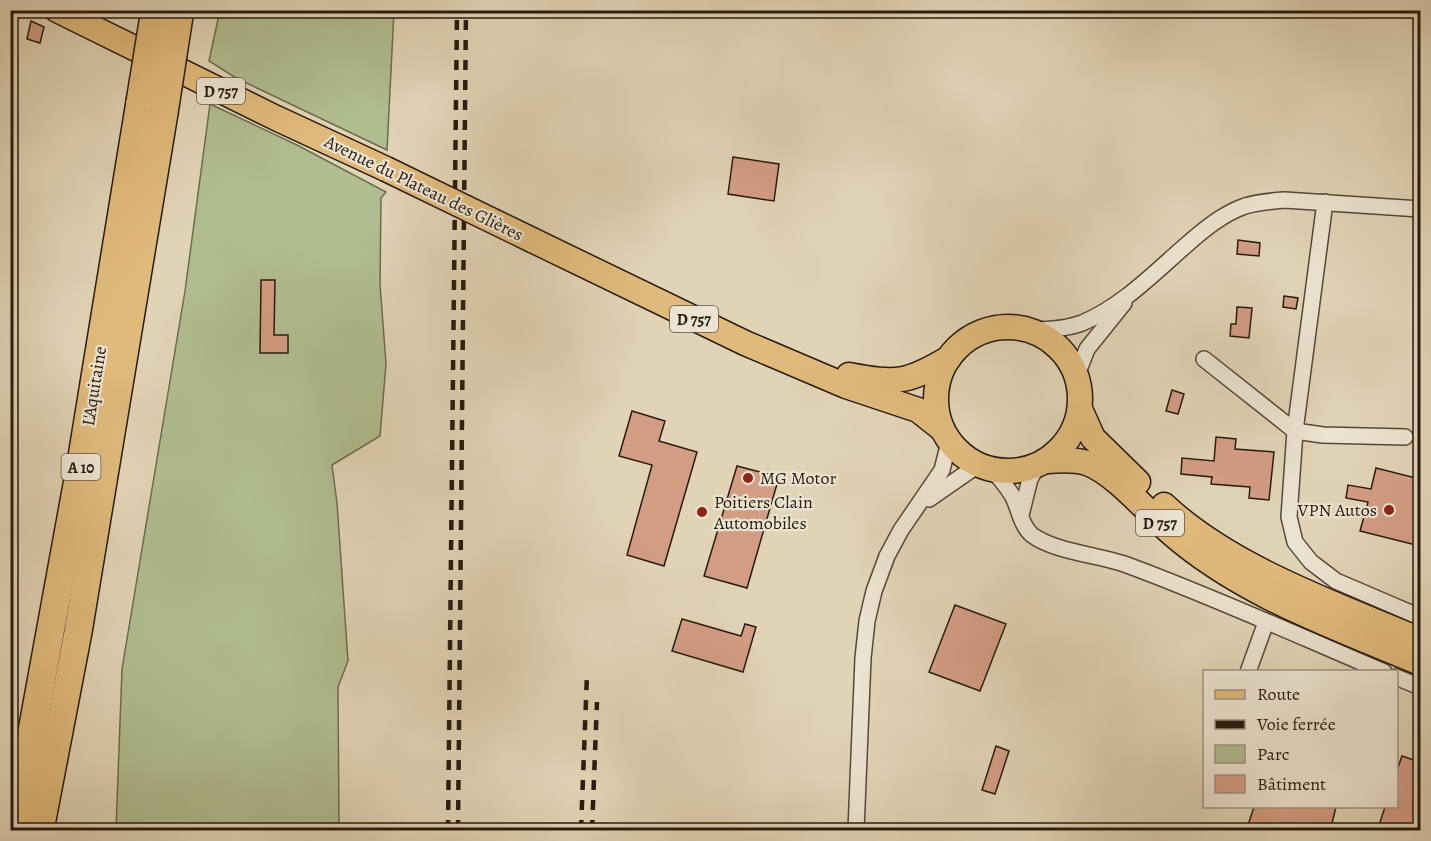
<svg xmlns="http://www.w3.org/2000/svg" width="1431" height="841" viewBox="0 0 1431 841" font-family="Alegreya,serif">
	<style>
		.green { fill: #b0bd90; stroke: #6c6c50; stroke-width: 1.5 }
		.building { fill: #d39d84; stroke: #291a10; stroke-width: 1.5 }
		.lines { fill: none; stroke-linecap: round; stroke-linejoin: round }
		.street-casing { stroke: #57483a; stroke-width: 18 }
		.primary-casing { stroke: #291a10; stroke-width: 27 }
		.highway-casing { stroke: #291a10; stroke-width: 30 }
		.street { stroke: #ece3d0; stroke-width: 15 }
		.primary { stroke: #e0ba7b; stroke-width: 24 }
		.highway { stroke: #e0ba7b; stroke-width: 27 }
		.rail { stroke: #291a10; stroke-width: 4.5; stroke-dasharray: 10 10; stroke-linecap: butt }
		.primary-bridge-casing { stroke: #291a10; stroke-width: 27; stroke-linecap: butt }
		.highway-bridge-casing { stroke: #291a10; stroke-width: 30; stroke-linecap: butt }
		.primary-bridge { stroke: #e0ba7b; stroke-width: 24 }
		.highway-bridge { stroke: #e0ba7b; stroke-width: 27 }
		.poi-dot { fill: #8f2418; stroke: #ece3d0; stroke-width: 2 }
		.labels { text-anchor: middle; stroke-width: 4.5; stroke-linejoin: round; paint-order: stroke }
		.shield { fill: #ece3d0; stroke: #64564a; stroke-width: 1.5 }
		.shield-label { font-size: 16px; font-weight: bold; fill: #291a10 }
		.street-label { font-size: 18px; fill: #291a10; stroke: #ece3d0 }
		.poi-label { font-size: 18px; fill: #291a10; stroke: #ece3d0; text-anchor: start }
	</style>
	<rect width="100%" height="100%" fill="#e1d4b6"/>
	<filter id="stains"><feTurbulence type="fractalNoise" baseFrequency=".00333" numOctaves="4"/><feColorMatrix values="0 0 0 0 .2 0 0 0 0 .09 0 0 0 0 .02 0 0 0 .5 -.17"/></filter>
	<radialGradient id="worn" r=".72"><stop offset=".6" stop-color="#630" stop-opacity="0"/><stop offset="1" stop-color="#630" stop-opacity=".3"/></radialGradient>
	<!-- green -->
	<g class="green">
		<polygon points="220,10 394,11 387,150 236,78 209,61"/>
		<polygon points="210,104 297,145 386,192 381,198 380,284 386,364 380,436 332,465 337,503 348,661 338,687 339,830 116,830 122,669 185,291"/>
	</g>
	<!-- building -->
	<g class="building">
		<polygon points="31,21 44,27 40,43 27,39"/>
		<polygon points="733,157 779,164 774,201 728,194"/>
		<polygon points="1238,240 1260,243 1259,256 1237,254"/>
		<polygon points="261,280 275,280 274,335 288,335 288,353 260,353"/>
		<polygon points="1284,296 1298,298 1296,309 1283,307"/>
		<polygon points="1237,307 1252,308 1249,338 1230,336 1231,324 1236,324"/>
		<polygon points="1172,390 1184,394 1178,414 1166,411"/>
		<polygon points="632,411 665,421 659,441 697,452 664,566 627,555 652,465 619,456"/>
		<polygon points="1216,437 1236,439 1235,449 1274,452 1269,500 1249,498 1250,487 1211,484 1212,477 1181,474 1182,458 1214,461"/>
		<polygon points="737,466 779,477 747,588 704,576"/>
		<polygon points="1376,468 1420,479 1420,546 1360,531 1368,502 1346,498 1348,485 1371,489"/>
		<polygon points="955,605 1006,624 980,691 929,672"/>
		<polygon points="682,619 741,636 745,624 756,627 743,672 672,651"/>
		<polygon points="996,746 1009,751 995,794 982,790"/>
		<polygon points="1402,756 1420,762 1420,831 1377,831 1385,807 1396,807 1396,773"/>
		<polygon points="1254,807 1336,807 1330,831 1246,831"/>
	</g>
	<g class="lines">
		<defs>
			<g id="street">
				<polyline points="1325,202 1295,431 1289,517 1295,542 1311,562 1336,581 1420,617"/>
				<path d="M1032,330C1049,330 1066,329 1082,323C1121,307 1153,274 1184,247C1202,231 1222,214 1245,206C1258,202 1272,201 1285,200L1420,209"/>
				<polyline points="1204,359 1295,431 1323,435 1405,437"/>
				<polyline points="1077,375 1087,349 1124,303"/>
				<path d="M992,470C1000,478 1006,486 1012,495C1019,508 1021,526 1032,535C1055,552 1100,555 1127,565C1214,597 1299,636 1384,672"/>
				<polyline points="929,499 978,465"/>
				<polyline points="1021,515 1030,479 1038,465"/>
				<polyline points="1248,672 1266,622"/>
				<polyline points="1396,677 1420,687"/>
				<polyline points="856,830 863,658 867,621 874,591 887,556 901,530 942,470 949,442"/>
			</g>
			<g id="primary">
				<polyline points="57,10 276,118 386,169"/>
				<polyline points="532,240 745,343 846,386 918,410 942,429"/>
				<circle cx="1008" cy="399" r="72"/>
				<path d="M849,375C897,384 907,383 949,358"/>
				<polyline points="1080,409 1093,438 1138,482"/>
				<path d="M1047,461C1060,460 1075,459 1087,463C1115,473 1148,513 1171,533C1242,595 1335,627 1420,663"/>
				<path d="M1164,505C1231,568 1336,604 1420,640"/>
			</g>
			<g id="highway">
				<polyline points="14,830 81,463 140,102"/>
				<polyline points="40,830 78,632 164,113"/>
			</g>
		</defs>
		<!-- street casing -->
		<use href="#street" class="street-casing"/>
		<!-- primary casing -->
		<use href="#primary" class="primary-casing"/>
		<!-- highway casing -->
		<use href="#highway" class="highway-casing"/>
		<!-- street -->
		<use href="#street" class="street"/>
		<!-- primary -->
		<use href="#primary" class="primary"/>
		<!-- highway -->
		<use href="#highway" class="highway"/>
		<!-- rail -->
		<g class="rail">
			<polyline points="448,830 457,10"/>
			<polyline points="458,830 466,10"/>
			<polyline points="581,830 587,674"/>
			<polyline points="592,830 597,702"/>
		</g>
		<defs>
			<polyline id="primary-bridge" points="386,169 532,240"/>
			<g id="highway-bridge">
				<polyline points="140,102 155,10"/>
				<polyline points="164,113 179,16"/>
			</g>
		</defs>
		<!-- primary-bridge casing -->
		<use href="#primary-bridge" class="primary-bridge-casing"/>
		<!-- highway-bridge casing -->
		<use href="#highway-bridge" class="highway-bridge-casing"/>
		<!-- primary-bridge -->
		<use href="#primary-bridge" class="primary-bridge"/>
		<!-- highway-bridge -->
		<use href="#highway-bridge" class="highway-bridge"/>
	</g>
	<!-- markers -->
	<g class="poi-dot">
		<circle cx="748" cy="478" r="6"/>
		<circle cx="1389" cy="510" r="6"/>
		<circle cx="702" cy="512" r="6"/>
	</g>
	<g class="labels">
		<!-- shield labels -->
		<g class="shield">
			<rect x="197" y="78" width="48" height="26" rx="4.5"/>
			<rect x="670" y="306" width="48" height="26" rx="4.5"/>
			<rect x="61.5" y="454" width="39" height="26" rx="4.5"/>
			<rect x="1136" y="510" width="48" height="26" rx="4.5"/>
		</g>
		<g class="shield-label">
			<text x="221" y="97">D 757</text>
			<text x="694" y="325">D 757</text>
			<text x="81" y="473">A 10</text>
			<text x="1160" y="529">D 757</text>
		</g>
		<!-- street labels -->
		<g class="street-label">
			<text transform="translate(424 188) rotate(26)" y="6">Avenue du Plateau des Glières</text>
			<text transform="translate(94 386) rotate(-81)" y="6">L'Aquitaine</text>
		</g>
		<!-- poi labels -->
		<g class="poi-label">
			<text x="760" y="484">MG Motor</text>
			<text x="714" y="508">Poitiers Clain<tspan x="714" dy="21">Automobiles</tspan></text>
			<text x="1377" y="516" text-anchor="end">VPN Autos</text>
		</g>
	</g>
	<!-- margin -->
	<rect width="1431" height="841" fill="none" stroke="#e1d4b6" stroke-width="36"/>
	<rect x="12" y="12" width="1407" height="817" fill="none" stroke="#291a10" stroke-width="3"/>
	<rect x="18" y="18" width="1395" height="805" fill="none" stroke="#291a10" stroke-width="1.5"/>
	<!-- legend -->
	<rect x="1203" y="670" width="195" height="138" fill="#ece3d0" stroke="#9e9383" stroke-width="1.5"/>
	<rect x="1215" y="690" width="30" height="9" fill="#e0ba7b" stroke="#9e9383" stroke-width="1.5"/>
	<text x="1257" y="700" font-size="18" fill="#291a10">Route</text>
	<rect x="1215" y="720" width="30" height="9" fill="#291a10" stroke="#9e9383" stroke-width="1.5"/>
	<text x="1257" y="730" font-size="18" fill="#291a10">Voie ferrée</text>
	<rect x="1215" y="745" width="30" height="18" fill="#b0bd90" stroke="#9e9383" stroke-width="1.5"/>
	<text x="1257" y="760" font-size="18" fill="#291a10">Parc</text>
	<rect x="1215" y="775" width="30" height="18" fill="#d39d84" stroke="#9e9383" stroke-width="1.5"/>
	<text x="1257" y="790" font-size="18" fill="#291a10">Bâtiment</text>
	<rect width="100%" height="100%" filter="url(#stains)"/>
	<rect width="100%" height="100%" fill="url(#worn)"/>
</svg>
